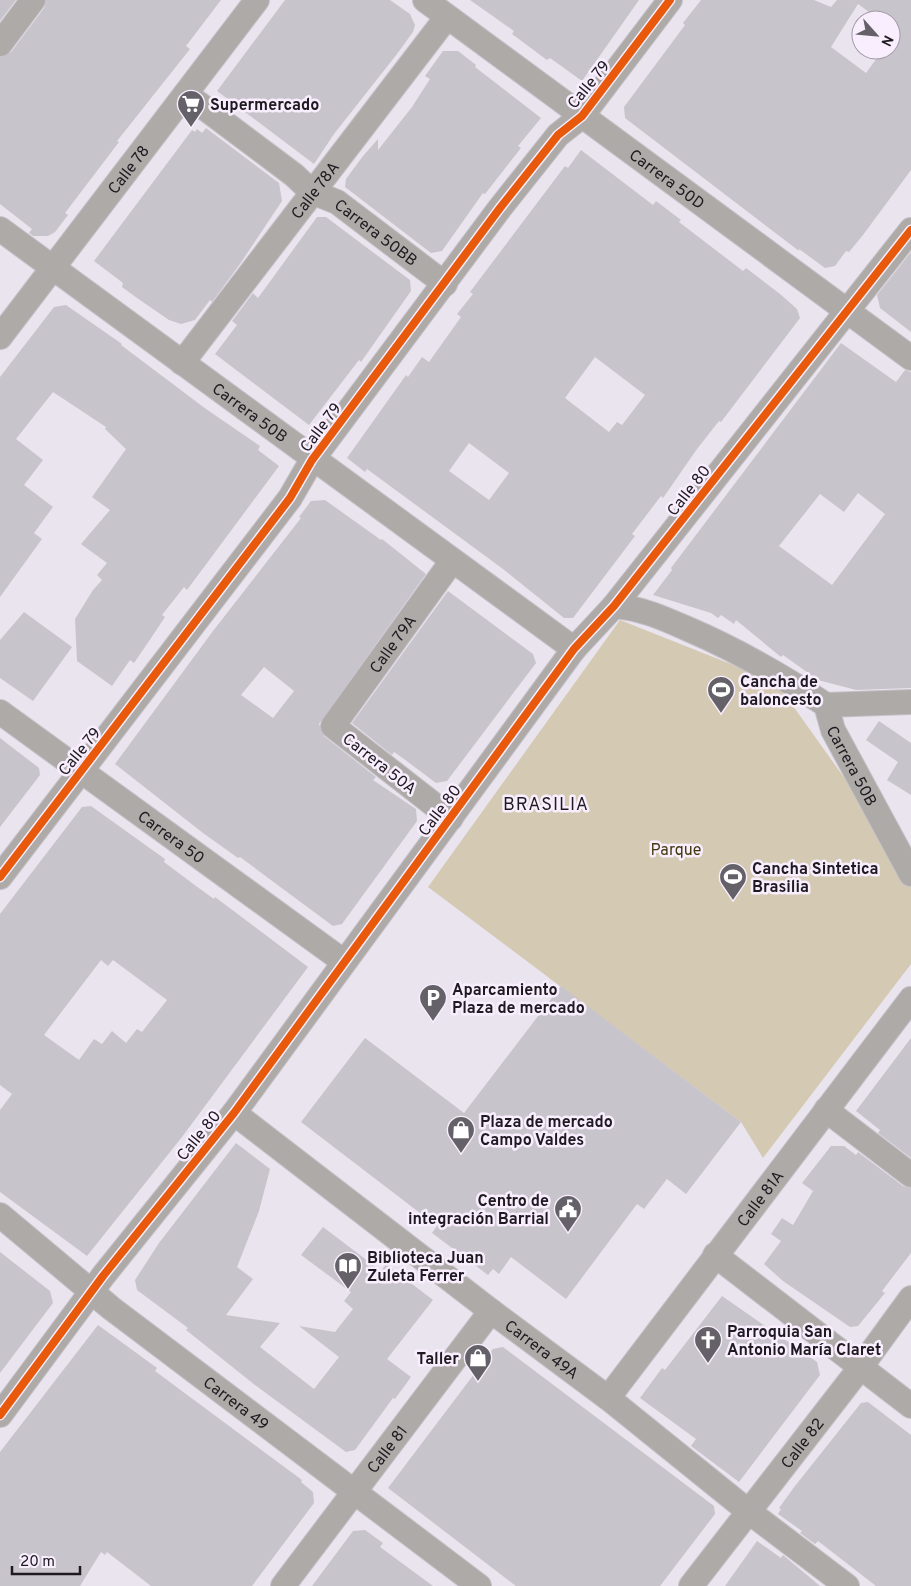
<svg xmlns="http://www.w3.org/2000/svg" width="911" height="1586" viewBox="0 0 911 1586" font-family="Overpass,sans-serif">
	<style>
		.green { fill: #d4cab4 }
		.building { fill: #c8c4cb; fill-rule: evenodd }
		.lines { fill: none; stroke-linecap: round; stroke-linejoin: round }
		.minor-casing { stroke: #c5c0c8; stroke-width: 26 }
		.minor { stroke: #aeaaa7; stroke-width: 24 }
		.cycleway-casing { stroke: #f9eefe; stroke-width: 11 }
		.cycleway { stroke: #e8590c; stroke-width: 8 }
		.labels { text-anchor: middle; stroke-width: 5; stroke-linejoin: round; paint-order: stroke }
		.street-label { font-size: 16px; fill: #1e1a20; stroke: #f9eefe }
		.poi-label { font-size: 16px; font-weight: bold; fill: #1e1a20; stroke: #f9eefe; text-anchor: start }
		.park-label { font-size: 16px; fill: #43380c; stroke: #f9eefe }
		.neighbourhood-label { font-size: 18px; letter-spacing: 1px; fill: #1e1a20; stroke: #f9eefe }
	</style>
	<rect width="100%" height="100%" fill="#eae4ee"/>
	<!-- green -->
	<polygon class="green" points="620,620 776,682 875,821 911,887 911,964 763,1158 741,1122 428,887"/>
	<!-- building -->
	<g class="building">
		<polygon points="0,0 16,0 0,21"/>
		<polygon points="46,0 221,0 186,46 190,49 117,141 119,142 65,213 68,215 55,232 48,236 33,236 29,233 32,229 0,204 0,57 11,52 44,8"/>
		<polygon points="285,0 390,0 410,14 415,25 413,32 397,54 334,134 314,164 217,91"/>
		<polygon points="470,0 639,0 582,81 550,58 547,60 512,34 514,31"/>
		<path d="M701,0H814L831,7L837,0H911V170L863,235L849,252L846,251L835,266L825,268L799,249V251L625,118L624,107L685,25L683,23ZM858,4L880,20H891V28L896,32L891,38V50H883L866,73L831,47Z"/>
		<polygon points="443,51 458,51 476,65 475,67 541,118 518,146 521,148 485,194 483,193 442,251 431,253 345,187 346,179 363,156 378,139 378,150 412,107 430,79 425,76"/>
		<polygon points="206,128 279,183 282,201 240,264 212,302 210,300 195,320 181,324 169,320 137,298 122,287 123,283 94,261 192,130 195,132 197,129 202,133"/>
		<path d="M581,150L653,205L656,201L681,220L679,222L743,271L746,268L780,294L797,309L800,318L721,422L719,421L697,449L663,498L661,496L632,534L635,536L573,618H564L503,569L367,469L365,472L347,458L406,375L408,377L422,357L429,362L461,317L457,314L473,294L470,292L565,166L568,168ZM595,357L645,395L622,425L617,422L609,432L565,398ZM469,443L509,473L489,500L449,471Z"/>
		<polygon points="317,217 326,217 410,280 411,291 361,362 359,360 309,425 215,354 237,325 232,321 253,293 258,298"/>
		<polygon points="911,252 911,332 880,308 877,295"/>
		<polygon points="66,305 122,344 121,345 206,409 260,446 258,450 279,466 187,590 184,587 162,615 165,617 147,644 134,663 130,660 112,686 77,661 75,619 93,590 102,580 97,575 107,563 81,544 110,510 92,497 126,449 105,429 106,427 53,392 16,439 43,460 24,485 53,507 34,533 42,539 0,597 0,377 54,307"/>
		<path d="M841,343L896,382L905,370L911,372V688L856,690L818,680L783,655L781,657L736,620L734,624L721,615L718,618L711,613L653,595L672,570L671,568ZM858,493L885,514L832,585L779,546L820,494L844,512Z"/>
		<path d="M325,500L381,540L382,539L426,574L319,724L324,736L376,777L373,780L416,809L417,821L342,924L333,926L240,857L238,858L203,833L115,764L213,631L301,518L299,517L311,501ZM264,667L294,691L273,718L241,695Z"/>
		<polygon points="448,591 533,654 536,663 447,781 436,783 404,759 394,752 392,755 352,723"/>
		<polygon points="24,612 72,647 33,701 0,678 0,640"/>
		<polygon points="879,721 911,743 911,795 887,780 898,762 866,740"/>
		<polygon points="0,738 39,768 40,775 0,827"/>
		<path d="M91,806L165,859L164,862L196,886L214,899L215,897L308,967L182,1137L87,1256L0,1192V1110L12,1094L0,1085V914L82,807ZM101,960L108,966L113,960L167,1000L142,1032L137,1029L126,1043L112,1031L102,1044L94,1039L79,1060L44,1035Z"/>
		<polygon points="561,986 741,1122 686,1194 667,1179 644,1209 637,1204 566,1299 511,1257 499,1274 493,1269 488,1275 432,1233 437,1226 301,1122 365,1038 464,1113"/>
		<polygon points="911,1038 911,1158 878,1133 880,1130 856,1111"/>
		<polygon points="236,1143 270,1169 259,1211 237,1267 253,1279 226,1315 280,1323 260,1347 314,1389 339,1357 299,1326 335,1332 353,1309 344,1301 351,1292 301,1255 323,1227 381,1271 386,1264 433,1300 387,1359 411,1377 395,1399 393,1398 355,1450 346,1452 255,1385 186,1330 188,1328 137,1290 135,1280 159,1243"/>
		<polygon points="831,1146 844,1146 856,1155 858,1152 903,1186 911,1188 911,1253 882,1291 885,1293 858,1326 850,1327 783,1281 764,1264 781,1241 771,1234 782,1218 793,1225 813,1191 802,1183"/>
		<polygon points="0,1252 50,1291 53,1303 0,1373"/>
		<polygon points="722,1296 817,1362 820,1375 739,1482 691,1446 696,1439 640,1398 662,1368 665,1370"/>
		<polygon points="98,1325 157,1368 155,1371 302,1480 301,1482 313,1492 314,1503 252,1586 151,1586 107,1552 105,1555 101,1552 80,1586 0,1586 0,1452"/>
		<polygon points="503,1347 714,1506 715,1514 660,1586 516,1586 388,1488 493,1349"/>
		<polygon points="868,1402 911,1435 911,1586 876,1586 818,1541 815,1544 800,1533 802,1531 778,1514 781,1509 779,1508 795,1486 861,1403"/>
		<polygon points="365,1530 383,1543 380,1547 433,1586 312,1586 353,1531"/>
		<polygon points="757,1541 781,1558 783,1555 820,1586 725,1586"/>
	</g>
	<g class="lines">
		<defs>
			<g id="minor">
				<path id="s1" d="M425,0L911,358"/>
				<polyline points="0,44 33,0"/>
				<path id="s2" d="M186,94L294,175L312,192L337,202L445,284"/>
				<path id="s3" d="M0,229L574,649"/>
				<path id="s4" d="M0,337L257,0"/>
				<path id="s5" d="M182,363L447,17"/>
				<path id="s6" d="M614,606C641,608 663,618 688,629C737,650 782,676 826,705L833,730L911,874"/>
				<polyline points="826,705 911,702"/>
				<path id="s7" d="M0,712L343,961"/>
				<path id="s8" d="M451,818L333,726L452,561"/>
				<polyline points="0,877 290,498 312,460 500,208 558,135 582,116 670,0"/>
				<polyline points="826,1110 911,1175"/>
				<path id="s9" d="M234,1113L491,1311L608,1398L748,1511L847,1586"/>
				<path id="s10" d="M0,1215L111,1308L479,1586"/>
				<polyline points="715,1255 911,1406"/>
				<path id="s11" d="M608,1398L911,999"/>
				<polyline points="0,1415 103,1276 234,1113 574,649 614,606 911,230"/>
				<path id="s12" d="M283,1586L491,1311"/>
				<path id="s13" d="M691,1586L860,1368L911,1298"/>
			</g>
		</defs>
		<!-- minor casing -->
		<use href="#minor" class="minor-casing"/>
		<!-- minor -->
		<use href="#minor" class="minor"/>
		<defs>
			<g id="cycleway">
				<polyline points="0,877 290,498 312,460 500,208 558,135 582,116 670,0"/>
				<polyline points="0,1415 103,1276 234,1113 574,649 614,606 911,230"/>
			</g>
		</defs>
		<!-- cycleway casing -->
		<use href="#cycleway" class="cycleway-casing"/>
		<!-- cycleway -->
		<use href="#cycleway" class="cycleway"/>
	</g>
	<!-- icons -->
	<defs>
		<symbol id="supermarket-pin" viewBox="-11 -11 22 30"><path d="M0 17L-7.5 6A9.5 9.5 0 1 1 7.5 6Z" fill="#656168" stroke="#f9eefe"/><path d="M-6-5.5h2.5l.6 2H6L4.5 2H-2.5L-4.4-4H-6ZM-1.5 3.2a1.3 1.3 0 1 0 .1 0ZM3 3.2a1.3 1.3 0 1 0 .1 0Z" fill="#fff"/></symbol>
		<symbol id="stadium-pin" viewBox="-11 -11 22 30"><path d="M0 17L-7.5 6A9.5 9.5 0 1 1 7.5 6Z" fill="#656168" stroke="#f9eefe"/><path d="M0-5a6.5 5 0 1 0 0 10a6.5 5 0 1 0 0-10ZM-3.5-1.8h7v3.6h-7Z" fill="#fff"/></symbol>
		<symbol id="parking-pin" viewBox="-11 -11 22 30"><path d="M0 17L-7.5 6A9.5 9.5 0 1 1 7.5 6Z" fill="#656168" stroke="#f9eefe"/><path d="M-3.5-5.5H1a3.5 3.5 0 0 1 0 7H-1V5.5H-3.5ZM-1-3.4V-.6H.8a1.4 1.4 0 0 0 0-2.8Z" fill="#fff"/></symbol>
		<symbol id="shop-pin" viewBox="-11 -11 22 30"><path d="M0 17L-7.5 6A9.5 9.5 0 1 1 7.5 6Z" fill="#656168" stroke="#f9eefe"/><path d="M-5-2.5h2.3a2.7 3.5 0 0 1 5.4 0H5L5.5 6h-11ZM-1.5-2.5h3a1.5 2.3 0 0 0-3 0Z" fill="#fff"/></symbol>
		<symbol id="civic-pin" viewBox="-11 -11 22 30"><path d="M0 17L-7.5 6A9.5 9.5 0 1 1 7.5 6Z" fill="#656168" stroke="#f9eefe"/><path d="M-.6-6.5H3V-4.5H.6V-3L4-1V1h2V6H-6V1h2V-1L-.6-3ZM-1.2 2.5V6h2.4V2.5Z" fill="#fff"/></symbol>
		<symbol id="library-pin" viewBox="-11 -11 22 30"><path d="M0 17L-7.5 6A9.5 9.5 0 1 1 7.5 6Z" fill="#656168" stroke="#f9eefe"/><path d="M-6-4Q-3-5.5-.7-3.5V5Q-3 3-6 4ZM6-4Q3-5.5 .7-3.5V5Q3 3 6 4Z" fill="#fff"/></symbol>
		<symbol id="church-pin" viewBox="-11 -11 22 30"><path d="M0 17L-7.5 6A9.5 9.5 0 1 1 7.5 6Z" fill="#656168" stroke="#f9eefe"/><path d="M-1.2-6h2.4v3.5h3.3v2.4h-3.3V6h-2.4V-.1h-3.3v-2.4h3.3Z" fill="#fff"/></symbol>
	</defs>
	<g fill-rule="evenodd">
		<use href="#supermarket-pin" x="175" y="88" width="32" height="43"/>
		<use href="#stadium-pin" x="705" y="674" width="32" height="43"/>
		<use href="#stadium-pin" x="717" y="861" width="32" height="43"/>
		<use href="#parking-pin" x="417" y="982" width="32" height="43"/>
		<use href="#shop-pin" x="445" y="1114" width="32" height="43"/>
		<use href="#civic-pin" x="552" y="1193" width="32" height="43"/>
		<use href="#library-pin" x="332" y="1250" width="32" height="43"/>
		<use href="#church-pin" x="692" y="1324" width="32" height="43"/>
		<use href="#shop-pin" x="462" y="1342" width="32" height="43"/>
	</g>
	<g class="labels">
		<!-- street labels -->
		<g class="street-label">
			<text transform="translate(588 84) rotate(-51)" y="6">Calle 79</text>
			<text dy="6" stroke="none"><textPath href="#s4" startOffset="211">Calle 78</textPath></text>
			<text dy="6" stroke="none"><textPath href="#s1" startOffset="301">Carrera 50D</textPath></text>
			<text dy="6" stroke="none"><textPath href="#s5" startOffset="218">Calle 78A</textPath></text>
			<text dy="6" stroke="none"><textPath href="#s2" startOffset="236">Carrera 50BB</textPath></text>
			<text dy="6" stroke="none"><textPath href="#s3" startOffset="310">Carrera 50B</textPath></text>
			<text transform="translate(320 427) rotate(-53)" y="6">Calle 79</text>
			<text transform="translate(688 490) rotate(-52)" y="6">Calle 80</text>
			<text dy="6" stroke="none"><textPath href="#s8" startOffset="251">Calle 79A</textPath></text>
			<text transform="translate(79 751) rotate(-51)" y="6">Calle 79</text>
			<text transform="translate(380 763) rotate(38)" y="6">Carrera 50A</text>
			<text dy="6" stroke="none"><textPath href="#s6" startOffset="302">Carrera 50B</textPath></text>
			<text transform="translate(439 810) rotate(-53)" y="6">Calle 80</text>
			<text dy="6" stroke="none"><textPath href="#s7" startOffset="212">Carrera 50</textPath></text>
			<text transform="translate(198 1135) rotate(-51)" y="6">Calle 80</text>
			<text dy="6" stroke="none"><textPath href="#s11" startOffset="251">Calle 81A</textPath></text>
			<text dy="6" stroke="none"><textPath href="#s9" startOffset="388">Carrera 49A</textPath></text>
			<text dy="6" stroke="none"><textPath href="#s10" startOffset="302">Carrera 49</textPath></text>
			<text dy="6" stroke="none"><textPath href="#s13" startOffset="181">Calle 82</textPath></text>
			<text dy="6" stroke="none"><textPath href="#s12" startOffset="172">Calle 81</textPath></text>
		</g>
		<!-- poi labels -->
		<g class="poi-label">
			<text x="210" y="110">Supermercado</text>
			<text x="740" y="687">Cancha de<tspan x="740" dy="18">baloncesto</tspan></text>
			<text x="752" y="874">Cancha Sintetica<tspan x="752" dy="18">Brasilia</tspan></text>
			<text x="452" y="995">Aparcamiento<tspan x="452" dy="18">Plaza de mercado</tspan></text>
			<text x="480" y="1127">Plaza de mercado<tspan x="480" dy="18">Campo Valdes</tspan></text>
			<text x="549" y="1206" text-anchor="end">Centro de<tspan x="549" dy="18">integración Barrial</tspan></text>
			<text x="367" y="1263">Biblioteca Juan<tspan x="367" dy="18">Zuleta Ferrer</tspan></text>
			<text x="727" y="1337">Parroquia San<tspan x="727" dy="18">Antonio María Claret</tspan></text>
			<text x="459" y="1364" text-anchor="end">Taller</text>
		</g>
		<!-- park labels -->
		<g class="park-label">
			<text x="676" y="855">Parque</text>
		</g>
		<!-- neighbourhood labels -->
		<g class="neighbourhood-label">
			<text x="546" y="810">BRASILIA</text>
		</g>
	</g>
	<!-- north arrow -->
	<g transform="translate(876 35) rotate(117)"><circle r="24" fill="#f9eefe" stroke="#a199a5"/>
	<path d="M0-4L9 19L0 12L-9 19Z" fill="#656168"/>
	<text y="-8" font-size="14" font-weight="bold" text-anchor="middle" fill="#1e1a20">N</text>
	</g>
	<!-- scale -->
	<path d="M12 1566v8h68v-8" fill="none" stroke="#1e1a20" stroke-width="2.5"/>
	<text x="20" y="1566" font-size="15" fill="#1e1a20" stroke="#f9eefe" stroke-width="4" paint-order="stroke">20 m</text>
</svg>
